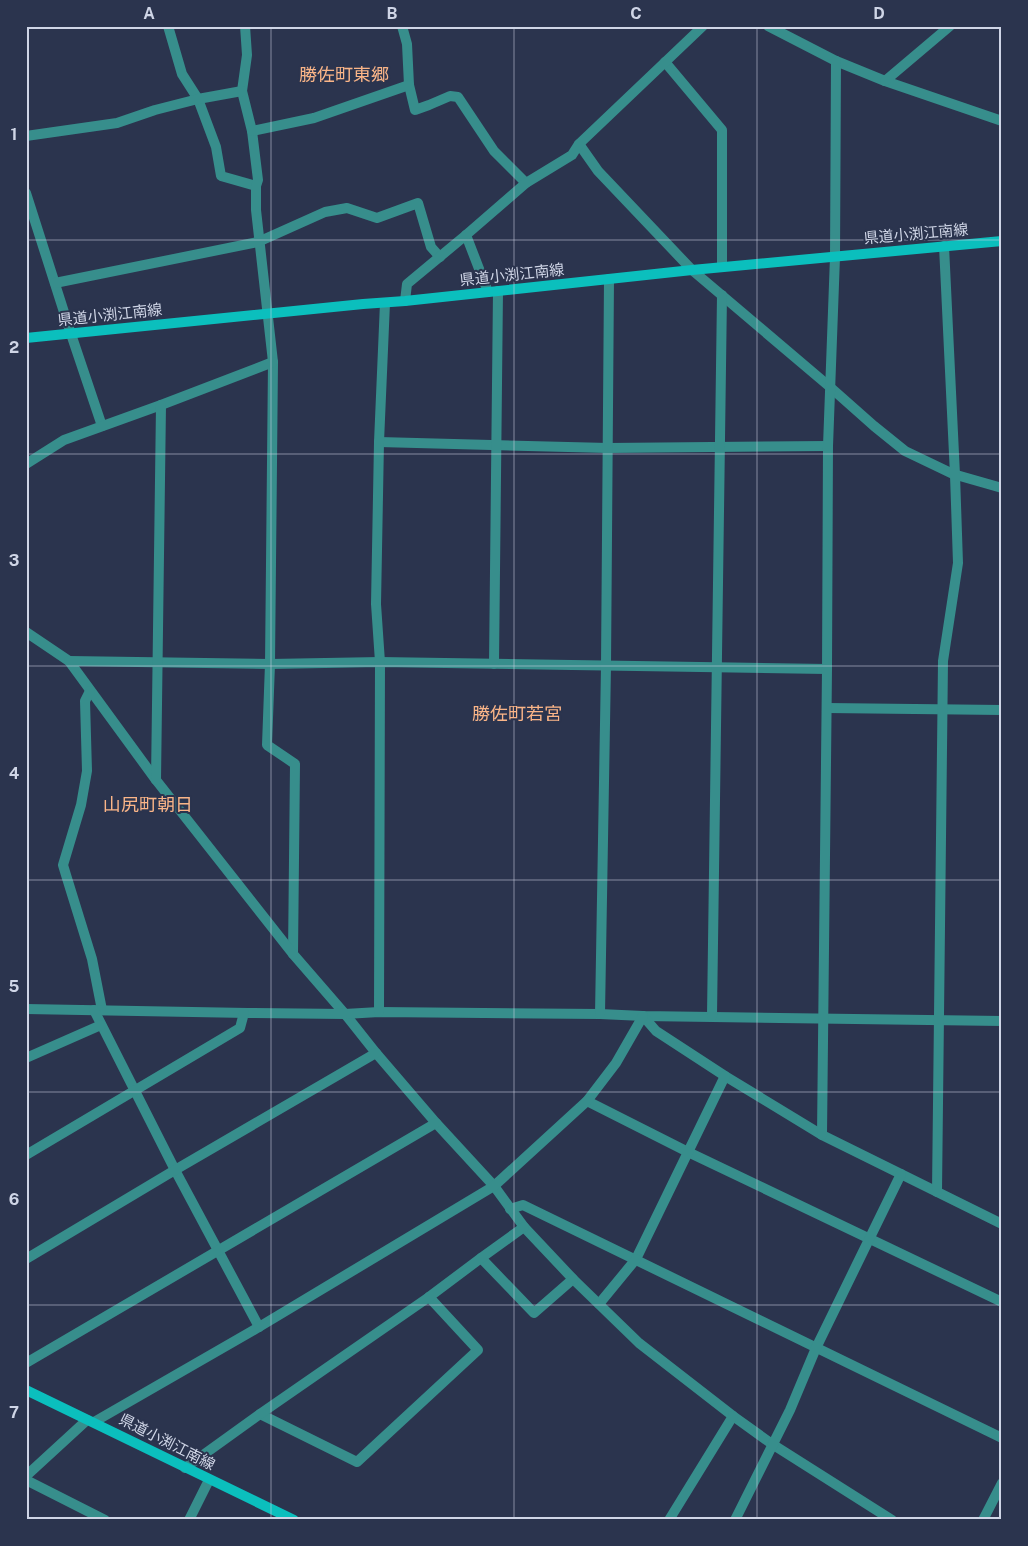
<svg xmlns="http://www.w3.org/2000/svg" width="1028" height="1546" viewBox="0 0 1028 1546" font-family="'Public Sans','Noto Sans JP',sans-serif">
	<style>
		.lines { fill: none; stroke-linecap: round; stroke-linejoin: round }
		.minor { stroke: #378e8c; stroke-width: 10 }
		.tertiary { stroke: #378e8c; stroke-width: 10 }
		.secondary { stroke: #0bbfbd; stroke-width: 10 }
		.grid { fill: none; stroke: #cfd5e6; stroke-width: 1; stroke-opacity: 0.55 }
		.labels { text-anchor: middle; stroke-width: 4; stroke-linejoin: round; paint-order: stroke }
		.street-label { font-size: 15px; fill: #cfd5e6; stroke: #2b344e }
		.quarter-label { font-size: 18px; fill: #fab588; stroke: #2b344e }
		.neatline { fill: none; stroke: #cfd5e6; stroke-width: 2 }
		.grid-label { font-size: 16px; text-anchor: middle; font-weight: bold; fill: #cfd5e6 }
	</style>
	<rect width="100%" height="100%" fill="#2b344e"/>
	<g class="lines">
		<!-- minor -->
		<g class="minor">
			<polyline points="168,26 182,74 198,99 216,147 221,176 256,186"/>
			<polyline points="245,26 247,55 242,91 252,131 258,180 256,186 256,210 273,362 270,664 267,745 295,764 293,954"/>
			<polyline points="402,26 407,44 409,85 415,110 429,105 450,96 458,97 494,151 526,183"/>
			<polyline points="768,26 836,61 885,81 1002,121"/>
			<polyline points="665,62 722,130 722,267"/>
			<polyline points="885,81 950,26"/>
			<polyline points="252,131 314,118 409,85"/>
			<polyline points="26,136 117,123 155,110 198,99 242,91"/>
			<polyline points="579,144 598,171 692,270 830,387 874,426 905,451 953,474 1002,488"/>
			<polyline points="26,193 71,334 102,426"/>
			<polyline points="466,235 488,292"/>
			<polyline points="55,283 258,242 325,212 347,208 377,218 418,203 431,247 440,257"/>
			<polyline points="405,301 407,284 466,235 526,183 572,155 579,144 703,26"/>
			<polyline points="379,442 608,448 828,446"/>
			<polyline points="26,464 64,440 161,405 273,362"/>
			<polyline points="26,632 69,661 156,780 293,954 345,1014 376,1053 436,1123 494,1186 524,1227 573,1279 639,1343 733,1416 772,1444 892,1520"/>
			<polyline points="69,661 270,664 380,662 827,669"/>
			<polyline points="494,664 498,291"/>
			<polyline points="90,691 85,701 87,771 81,805 63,865 66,875 92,959 102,1010"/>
			<polyline points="827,708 1002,710"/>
			<polyline points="156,780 161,405"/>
			<polyline points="26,1009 248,1013 345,1014 379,1012 600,1014 643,1016 1002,1021"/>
			<polyline points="94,1010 175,1170 259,1327"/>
			<polyline points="379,1012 380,662 376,604 379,442 385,303"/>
			<polyline points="600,1014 606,666 609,279"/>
			<polyline points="643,1016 656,1031 725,1076 822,1135 1002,1224"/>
			<polyline points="712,1016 722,295"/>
			<polyline points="26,1058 101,1025"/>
			<polyline points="587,1101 688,1152 1002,1302"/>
			<polyline points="822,1135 827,669 828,446 835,257 836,61"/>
			<polyline points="26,1155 240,1028 244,1013"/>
			<polyline points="937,1192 943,661 958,563 955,475 944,246"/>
			<polyline points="510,1209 523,1205 1002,1438"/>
			<polyline points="481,1258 534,1313 573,1279"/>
			<polyline points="26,1259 175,1170 376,1053"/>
			<polyline points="636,1259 725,1076"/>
			<polyline points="26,1363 436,1123"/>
			<polyline points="260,1414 357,1462 478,1350 429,1297"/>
			<polyline points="94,1422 259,1327 494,1186 587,1101 616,1063 643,1016"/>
			<polyline points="185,1468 260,1414 429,1297 481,1258 524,1227"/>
			<polyline points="26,1476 87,1420"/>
			<polyline points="26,1480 105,1520"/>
			<polyline points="189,1520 209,1480"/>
			<polyline points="669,1520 733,1416"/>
			<polyline points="735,1520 790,1410 816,1348 901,1174"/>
			<polyline points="983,1520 1002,1483"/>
		</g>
		<!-- tertiary -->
		<polyline class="tertiary" points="599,1304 636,1259"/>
		<!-- secondary -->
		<g class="secondary">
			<polyline points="26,338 363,304 405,301 692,270 1002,241"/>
			<polyline points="26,1390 294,1520"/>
		</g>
	</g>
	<!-- grid -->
	<path class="grid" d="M271,26V1520M514,26V1520M757,26V1520M26,240H1002M26,454H1002M26,666H1002M26,880H1002M26,1092H1002M26,1305H1002"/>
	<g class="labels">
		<!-- street labels -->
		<g class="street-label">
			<text transform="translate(916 234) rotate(-5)" y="5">県道小渕江南線</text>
			<text transform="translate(512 275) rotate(-6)" y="5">県道小渕江南線</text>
			<text transform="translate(110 315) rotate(-6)" y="5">県道小渕江南線</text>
			<text transform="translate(167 1442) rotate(27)" y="5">県道小渕江南線</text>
		</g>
		<!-- quarter labels -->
		<g class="quarter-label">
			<text x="344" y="81">勝佐町東郷</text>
			<text x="517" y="720">勝佐町若宮</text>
			<text x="148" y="811">山尻町朝日</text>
		</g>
	</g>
	<!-- border -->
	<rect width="1028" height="1546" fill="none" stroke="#2b344e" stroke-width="55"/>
	<rect x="28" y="28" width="972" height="1490" class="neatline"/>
	<g class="grid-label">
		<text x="149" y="19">A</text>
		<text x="392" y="19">B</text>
		<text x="636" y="19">C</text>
		<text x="879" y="19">D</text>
		<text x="14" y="140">1</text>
		<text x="14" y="353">2</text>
		<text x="14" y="566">3</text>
		<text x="14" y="779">4</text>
		<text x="14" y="992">5</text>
		<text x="14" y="1205">6</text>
		<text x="14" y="1418">7</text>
	</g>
</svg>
